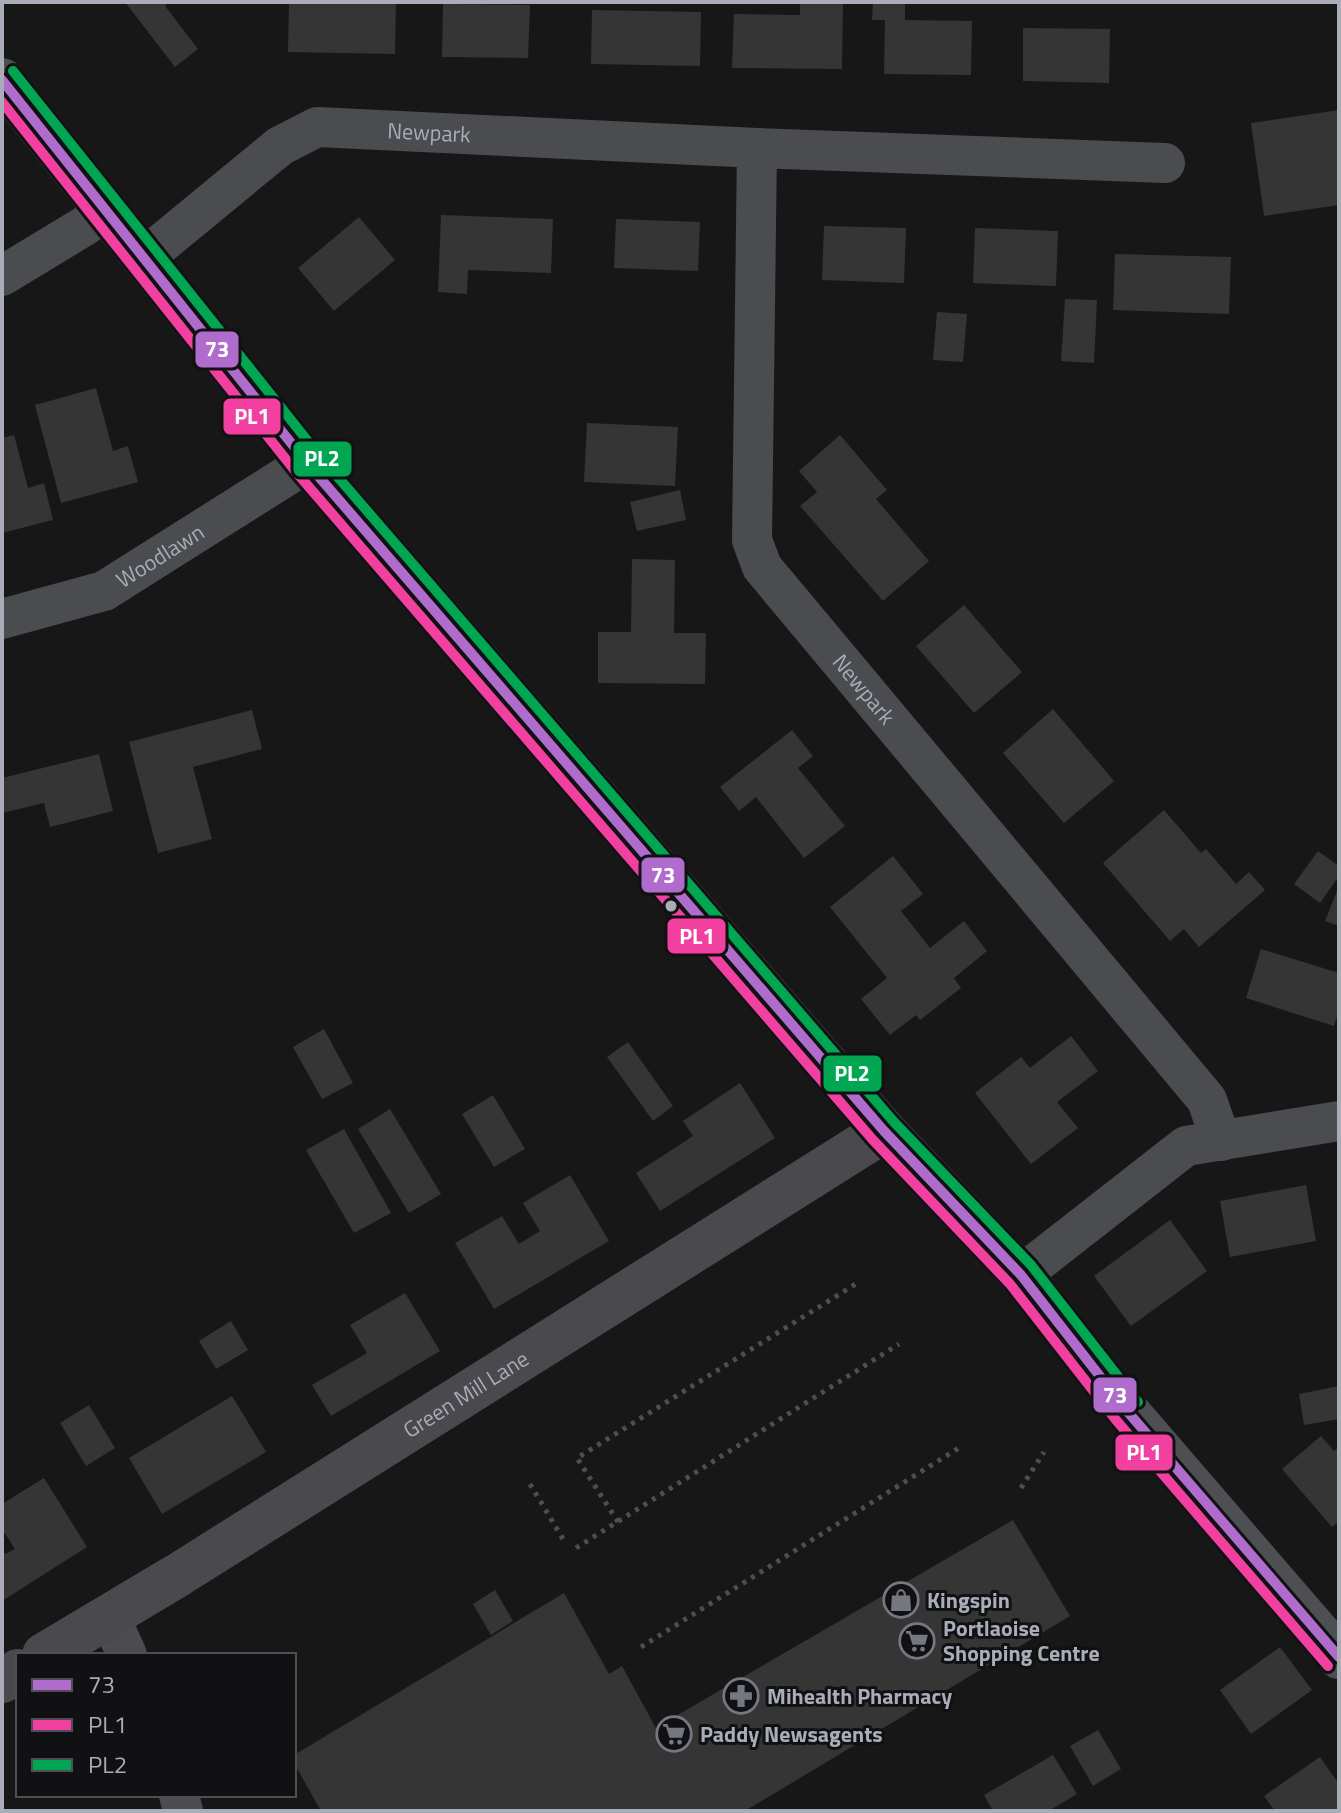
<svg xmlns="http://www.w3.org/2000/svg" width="1341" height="1813" viewBox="0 0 1341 1813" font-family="'Titillium Web',sans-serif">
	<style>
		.building { fill: #353536 }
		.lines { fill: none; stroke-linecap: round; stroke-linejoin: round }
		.path { stroke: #4d4e52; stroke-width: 5; stroke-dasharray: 4 6; stroke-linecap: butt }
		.street { stroke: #4b4c50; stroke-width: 40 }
		.secondary { stroke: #4a4a4e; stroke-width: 44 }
		.primary { stroke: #4d4f52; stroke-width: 44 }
		.bus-1-casing { stroke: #111113; stroke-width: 16 }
		.bus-2-casing { stroke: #111113; stroke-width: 16 }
		.bus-3-casing { stroke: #111113; stroke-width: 16 }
		.bus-1 { stroke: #b06ccc; stroke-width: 10 }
		.bus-2 { stroke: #f240a1; stroke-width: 10 }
		.bus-3 { stroke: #00a651; stroke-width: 10 }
		.bus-dot { fill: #a8adb8; stroke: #111113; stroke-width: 3 }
		.labels { text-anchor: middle; stroke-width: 6; stroke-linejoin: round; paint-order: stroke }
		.street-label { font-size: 22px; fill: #a8adb8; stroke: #111113 }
		.poi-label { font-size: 22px; font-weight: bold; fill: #a8adb8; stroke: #111113; text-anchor: start }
		.line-badge { stroke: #111113; stroke-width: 3 }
		.badge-label { font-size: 22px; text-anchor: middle; font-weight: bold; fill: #fff }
	</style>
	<rect width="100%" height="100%" fill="#171717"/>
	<!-- building -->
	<g class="building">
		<polygon points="125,2 170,2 165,6 198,49 175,67"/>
		<polygon points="289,2 396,2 395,54 288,52"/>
		<polygon points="800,2 843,2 842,69 732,68 734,14 800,15"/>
		<polygon points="873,2 905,2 905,20 972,21 971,75 884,74 885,20 872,20"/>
		<polygon points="443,4 530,5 528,58 442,57"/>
		<polygon points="592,10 701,12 700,66 591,64"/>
		<polygon points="1023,28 1110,29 1109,83 1023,81"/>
		<polygon points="1339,110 1339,205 1264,216 1251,123"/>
		<polygon points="441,215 553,219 551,273 468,270 467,294 438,292"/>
		<polygon points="359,217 395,260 334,311 298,268"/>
		<polygon points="616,219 700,222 698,271 614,268"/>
		<polygon points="824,226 906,228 904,283 822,280"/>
		<polygon points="975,228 1058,231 1056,286 973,283"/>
		<polygon points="1115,254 1231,257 1229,314 1113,310"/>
		<polygon points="1065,299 1097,300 1094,363 1061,361"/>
		<polygon points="937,312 967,314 963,362 933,360"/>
		<polygon points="96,388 113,451 128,446 138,482 61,503 35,405"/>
		<polygon points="587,423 678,427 675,486 584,482"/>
		<polygon points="14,435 28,488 44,483 53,520 2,533 2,438"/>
		<polygon points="840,435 887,490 876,499 929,561 883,601 800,506 817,492 799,471"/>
		<polygon points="680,490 686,520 637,531 630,502"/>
		<polygon points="632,559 675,560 674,633 706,633 705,684 598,683 598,632 631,632"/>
		<polygon points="964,605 1022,672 974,713 916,646"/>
		<polygon points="1053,709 1114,781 1064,823 1003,753"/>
		<polygon points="252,710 262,749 193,767 212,839 158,853 129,742"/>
		<polygon points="792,730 813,756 798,768 845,826 804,858 756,797 739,811 720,787"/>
		<polygon points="99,754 113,811 50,827 44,803 2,813 2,778"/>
		<polygon points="1164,810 1201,853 1206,849 1236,884 1249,872 1265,890 1199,947 1184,929 1170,941 1103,863"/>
		<polygon points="1318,851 1339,866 1339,876 1320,903 1294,884"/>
		<polygon points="893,856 923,894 901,911 930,948 964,921 987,951 954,978 961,988 920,1020 916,1015 890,1035 861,999 887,978 830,907"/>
		<polygon points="1339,886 1339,926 1325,921"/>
		<polygon points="1261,949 1339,973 1339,1010 1334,1026 1246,998"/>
		<polygon points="324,1029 353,1083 322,1099 293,1047"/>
		<polygon points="1071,1036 1098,1071 1057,1102 1078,1128 1031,1164 975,1093 1021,1057 1030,1068"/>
		<polygon points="628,1042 673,1106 653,1121 607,1057"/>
		<polygon points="740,1083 775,1138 660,1211 636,1173 693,1136 683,1121"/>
		<polygon points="493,1095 525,1149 494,1167 462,1114"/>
		<polygon points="390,1109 441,1194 409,1213 358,1129"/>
		<polygon points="344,1129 391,1213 354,1233 306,1150"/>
		<polygon points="570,1175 609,1241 494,1309 455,1243 502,1216 519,1244 540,1231 523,1203"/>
		<polygon points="1306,1185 1316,1241 1230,1257 1220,1201"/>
		<polygon points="1170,1220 1207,1271 1131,1326 1094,1276"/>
		<polygon points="405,1293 440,1351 331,1416 312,1385 367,1353 350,1325"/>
		<polygon points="231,1321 248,1350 216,1369 199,1341"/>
		<polygon points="1339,1386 1339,1419 1304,1425 1299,1394"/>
		<polygon points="232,1396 266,1452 162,1514 129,1458"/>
		<polygon points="89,1405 115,1448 86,1466 60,1423"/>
		<polygon points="1321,1436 1334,1451 1339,1447 1339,1521 1332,1527 1282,1469"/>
		<polygon points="44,1478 87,1547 2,1601 2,1549 5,1554 15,1549 2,1529 2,1504"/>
		<polygon points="1013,1520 1070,1616 745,1811 321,1811 294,1763 294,1755 564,1593 609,1674 622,1666 657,1730 681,1713"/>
		<polygon points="495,1590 513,1621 491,1635 473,1604"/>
		<polygon points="1280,1647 1312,1690 1251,1734 1220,1690"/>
		<polygon points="1098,1730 1121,1769 1093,1786 1070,1746"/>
		<polygon points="1053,1755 1077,1794 1049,1811 993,1811 984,1795"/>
		<polygon points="1320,1757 1339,1784 1339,1811 1275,1811 1264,1796"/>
	</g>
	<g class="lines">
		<!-- path -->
		<g class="path">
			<polyline points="530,1484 566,1544"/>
			<polyline points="1021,1488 1044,1452"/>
			<polyline points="618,1522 577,1458 859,1282"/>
			<polyline points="576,1548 899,1344"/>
			<polyline points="641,1647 962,1446"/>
		</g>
		<!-- street -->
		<g class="street">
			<path id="s1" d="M757,148L752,540L762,567L1207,1100L1221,1141"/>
			<path id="s2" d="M144,258L280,146L317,127L757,148L1165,163"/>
			<polyline points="2,276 86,225 104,208"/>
			<path id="s3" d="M2,619L104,591L307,463"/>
			<polyline points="1021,1275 1186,1146 1339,1121"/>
			<polyline points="109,1615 127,1655"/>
			<polyline points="179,1795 183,1811"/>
		</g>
		<!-- secondary -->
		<g class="secondary">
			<path id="s4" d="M44,1655L178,1575L884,1131"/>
			<polyline points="2,1681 18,1671"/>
		</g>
		<!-- primary -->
		<polyline class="primary" points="2,80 307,463 884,1131 1021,1275 1127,1411 1339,1657"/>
		<defs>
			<polyline id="bus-1" points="2,80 307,463 884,1131 1021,1275 1127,1411 1339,1657"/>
			<polyline id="bus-2" points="2,102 296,472 873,1140 1010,1284 1116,1420 1328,1666"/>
			<polyline id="bus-3" points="13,71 318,454 894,1122 1031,1265 1138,1402"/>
		</defs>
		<!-- bus-1 casing -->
		<use href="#bus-1" class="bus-1-casing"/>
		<!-- bus-2 casing -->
		<use href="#bus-2" class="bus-2-casing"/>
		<!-- bus-3 casing -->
		<use href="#bus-3" class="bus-3-casing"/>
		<!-- bus-1 -->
		<use href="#bus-1" class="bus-1"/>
		<!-- bus-2 -->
		<use href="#bus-2" class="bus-2"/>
		<!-- bus-3 -->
		<use href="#bus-3" class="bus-3"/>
	</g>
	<!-- icons -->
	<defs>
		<symbol id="shop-ring" viewBox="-11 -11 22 22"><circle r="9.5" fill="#111113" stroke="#757880" stroke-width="1.5"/><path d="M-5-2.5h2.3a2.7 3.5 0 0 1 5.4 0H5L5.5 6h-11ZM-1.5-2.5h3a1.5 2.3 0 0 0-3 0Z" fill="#757880"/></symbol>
		<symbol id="supermarket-ring" viewBox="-11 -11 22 22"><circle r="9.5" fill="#111113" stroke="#757880" stroke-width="1.5"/><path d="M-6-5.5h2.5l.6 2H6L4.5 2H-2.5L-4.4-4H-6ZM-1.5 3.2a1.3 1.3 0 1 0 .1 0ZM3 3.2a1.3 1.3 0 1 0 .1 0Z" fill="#757880"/></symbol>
		<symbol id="pharmacy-ring" viewBox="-11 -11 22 22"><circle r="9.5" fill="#111113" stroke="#757880" stroke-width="1.5"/><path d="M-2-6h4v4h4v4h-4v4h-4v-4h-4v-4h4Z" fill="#757880"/></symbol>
	</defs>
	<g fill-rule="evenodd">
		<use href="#shop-ring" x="881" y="1580" width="40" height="40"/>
		<use href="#supermarket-ring" x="897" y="1621" width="40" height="40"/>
		<use href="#pharmacy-ring" x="721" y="1676" width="40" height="40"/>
		<use href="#supermarket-ring" x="654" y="1714" width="40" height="40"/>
	</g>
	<!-- markers -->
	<circle class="bus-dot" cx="671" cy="906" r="7"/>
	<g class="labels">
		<!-- street labels -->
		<g class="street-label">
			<text dy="8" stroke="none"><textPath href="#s2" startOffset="330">Newpark</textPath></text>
			<text dy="8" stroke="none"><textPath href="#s3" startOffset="172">Woodlawn</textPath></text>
			<text dy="8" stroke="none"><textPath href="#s1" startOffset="580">Newpark</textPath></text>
			<text dy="8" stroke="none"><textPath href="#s4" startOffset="496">Green Mill Lane</textPath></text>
		</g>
		<!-- poi labels -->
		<g class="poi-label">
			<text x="927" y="1608">Kingspin</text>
			<text x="943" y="1636">Portlaoise<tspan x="943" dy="25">Shopping Centre</tspan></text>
			<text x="767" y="1704">Mihealth Pharmacy</text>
			<text x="700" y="1742">Paddy Newsagents</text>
		</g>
	</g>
	<g class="line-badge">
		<rect x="194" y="330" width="46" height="39" rx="8" fill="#b06ccc"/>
		<rect x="222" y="397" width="60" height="39" rx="8" fill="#f240a1"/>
		<rect x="292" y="440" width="61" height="38" rx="8" fill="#00a651"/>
		<rect x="640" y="856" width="46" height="38" rx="8" fill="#b06ccc"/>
		<rect x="666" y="917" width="61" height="38" rx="8" fill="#f240a1"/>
		<rect x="822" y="1054" width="61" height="39" rx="8" fill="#00a651"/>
		<rect x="1092" y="1376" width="46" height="38" rx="8" fill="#b06ccc"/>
		<rect x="1114" y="1433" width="60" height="39" rx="8" fill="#f240a1"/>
	</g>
	<g class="badge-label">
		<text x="217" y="357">73</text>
		<text x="252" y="424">PL1</text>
		<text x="322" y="466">PL2</text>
		<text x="663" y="883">73</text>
		<text x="697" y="944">PL1</text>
		<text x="852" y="1081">PL2</text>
		<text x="1115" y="1403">73</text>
		<text x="1144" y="1460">PL1</text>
	</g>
	<!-- border -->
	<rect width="1341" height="1813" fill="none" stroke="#a8adb8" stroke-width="8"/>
	<!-- legend -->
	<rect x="16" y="1653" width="280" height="144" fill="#111113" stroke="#4d4f55" stroke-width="2"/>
	<rect x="32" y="1679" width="40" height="12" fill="#b06ccc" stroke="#4d4f55" stroke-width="2"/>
	<text x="88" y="1693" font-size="24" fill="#a8adb8">73</text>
	<rect x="32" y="1719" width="40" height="12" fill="#f240a1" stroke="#4d4f55" stroke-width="2"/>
	<text x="88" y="1733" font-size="24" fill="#a8adb8">PL1</text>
	<rect x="32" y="1759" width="40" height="12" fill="#00a651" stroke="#4d4f55" stroke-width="2"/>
	<text x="88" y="1773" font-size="24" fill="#a8adb8">PL2</text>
</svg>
